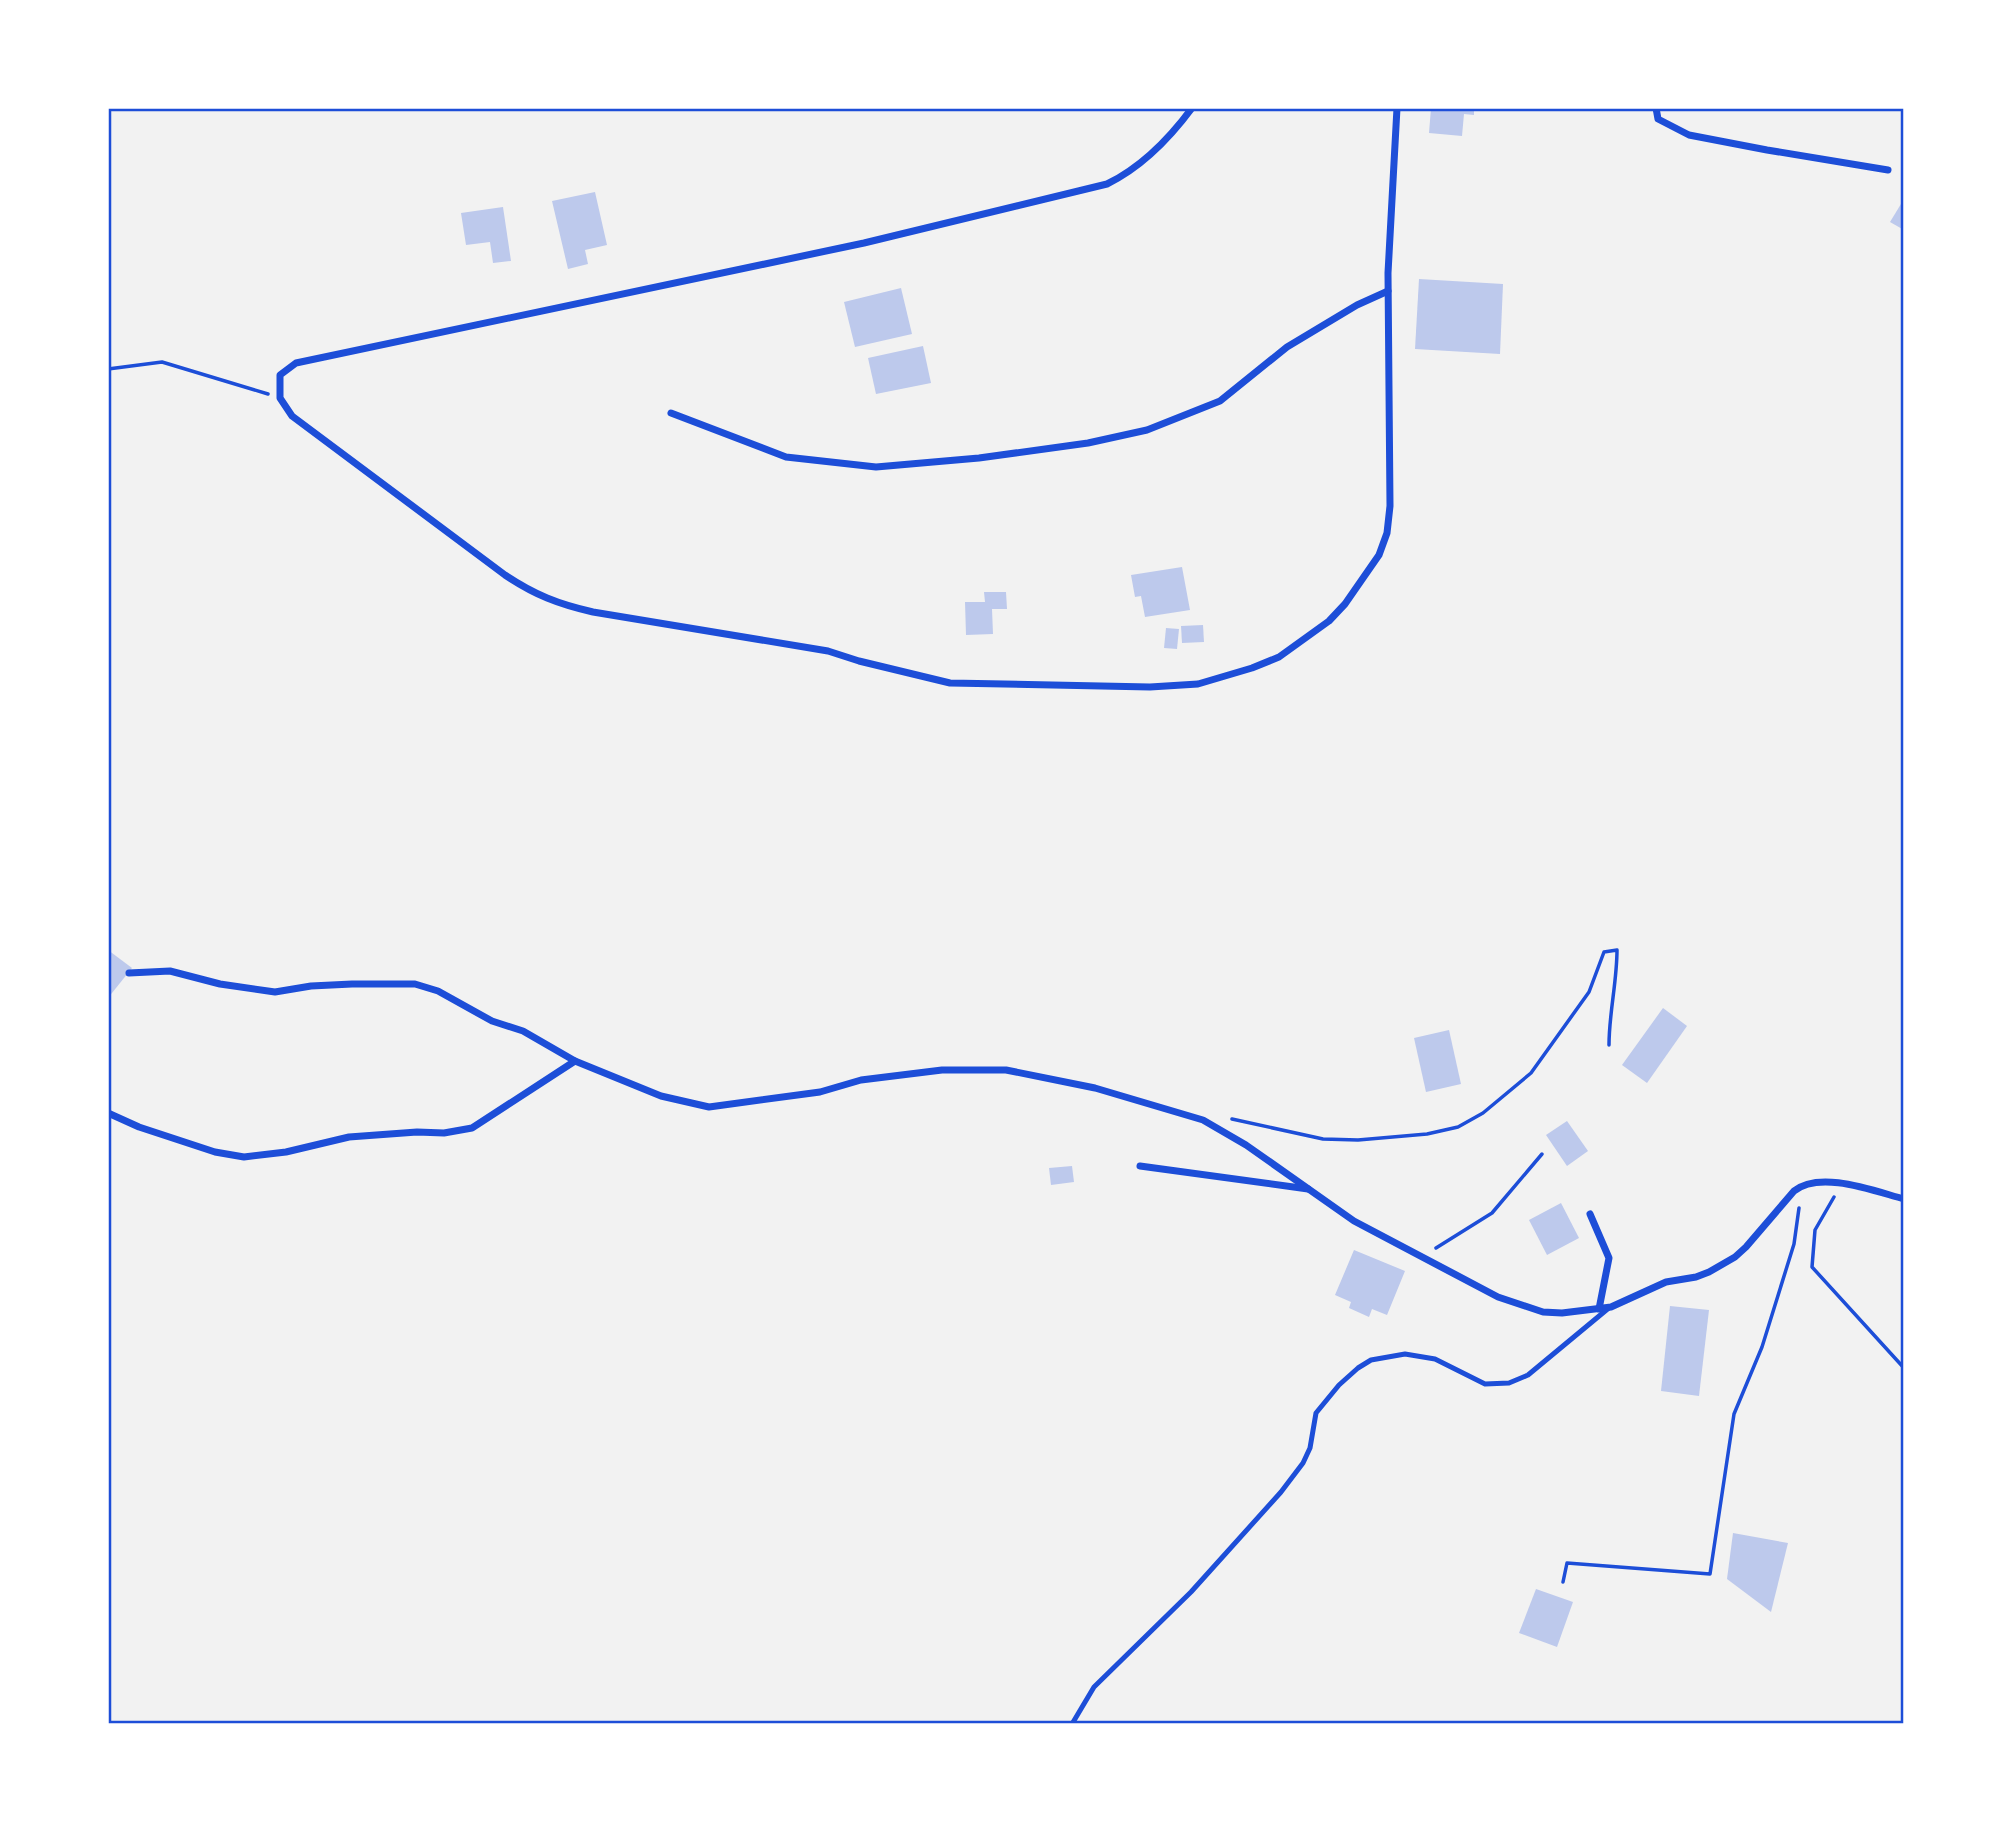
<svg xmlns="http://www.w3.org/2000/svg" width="2012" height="1832" viewBox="0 0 2012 1832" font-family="Lato,sans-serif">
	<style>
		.building { fill: #bdc9ec }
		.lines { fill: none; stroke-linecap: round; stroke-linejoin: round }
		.path { stroke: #1d4ed8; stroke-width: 3.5 }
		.service { stroke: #1d4ed8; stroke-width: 5 }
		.minor { stroke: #1d4ed8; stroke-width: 7 }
		.neatline { fill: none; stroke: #1d4ed8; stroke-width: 2.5 }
	</style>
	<rect width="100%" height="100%" fill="#f2f2f2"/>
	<!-- building -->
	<g class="building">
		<polygon points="1431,108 1474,108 1474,115 1464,114 1462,136 1429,133"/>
		<polygon points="595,192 607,245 585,250 588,264 568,269 552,201"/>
		<polygon points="1904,199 1904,230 1890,222"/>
		<polygon points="503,207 511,261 493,263 490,242 466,245 461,213"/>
		<polygon points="1419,279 1503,284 1500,354 1415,349"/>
		<polygon points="901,288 912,334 855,347 844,302"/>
		<polygon points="923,346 931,383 876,394 868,358"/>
		<polygon points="1182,567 1190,610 1145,617 1141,596 1135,597 1131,575"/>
		<polygon points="984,592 1006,592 1007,609 992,609 993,634 966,635 965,602 985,602"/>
		<polygon points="1203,625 1204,642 1182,643 1181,626"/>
		<polygon points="1166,628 1179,629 1177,649 1164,648"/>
		<polygon points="108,950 132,968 108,998"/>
		<polygon points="1663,1008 1687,1026 1647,1083 1622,1065"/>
		<polygon points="1449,1030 1461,1084 1426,1092 1414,1038"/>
		<polygon points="1567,1121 1588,1151 1567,1166 1546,1135"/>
		<polygon points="1072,1166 1074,1182 1051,1185 1049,1168"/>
		<polygon points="1561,1203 1579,1238 1547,1255 1529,1220"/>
		<polygon points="1354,1250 1405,1271 1387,1315 1372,1309 1369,1317 1349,1308 1351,1302 1335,1295"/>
		<polygon points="1670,1306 1709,1310 1699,1396 1661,1391"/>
		<polygon points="1733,1533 1788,1543 1771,1612 1727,1579"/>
		<polygon points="1536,1589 1573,1602 1557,1647 1519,1633"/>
	</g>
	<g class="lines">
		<!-- path -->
		<g class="path">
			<polyline points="108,369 162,362 268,394"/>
			<path d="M1232,1119L1323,1139L1358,1140L1427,1134L1458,1127L1483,1113L1531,1073L1589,992L1604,952L1617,950C1617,982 1609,1013 1609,1045"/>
			<polyline points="1834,1197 1815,1230 1812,1267 1904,1368"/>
			<polyline points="1436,1248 1492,1213 1542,1154"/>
			<polyline points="1563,1582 1567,1563 1710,1574 1734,1414 1762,1347 1794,1244 1799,1208"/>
		</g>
		<!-- service -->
		<polyline class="service" points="1072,1724 1094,1687 1191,1592 1281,1492 1303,1463 1310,1448 1316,1413 1339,1385 1358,1368 1371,1360 1405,1354 1435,1359 1485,1384 1509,1383 1528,1375 1610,1307"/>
		<!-- minor -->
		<g class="minor">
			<path d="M1192,108C1169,139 1142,167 1107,184L864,243L296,363L280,375V398L292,416L505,575C535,595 558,604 593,612L828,651L859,661L950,683L1150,687L1198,684L1252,668L1279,657L1329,621L1345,604L1379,555L1387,533L1390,506L1388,273L1397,108"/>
			<polyline points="1656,108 1658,119 1689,135 1767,150 1888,170"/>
			<polyline points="671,413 786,457 876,467 979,458 1088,443 1147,430 1220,401 1287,347 1357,305 1388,291"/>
			<polyline points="129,973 170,971 220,984 275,992 311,986 352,984 415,984 438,991 492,1021 523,1031 575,1061"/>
			<path d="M108,1113L139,1127L215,1152L244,1157L286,1152L349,1137L417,1132L444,1133L472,1128L575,1061L661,1096L709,1107L820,1092L861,1080L942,1070H1006L1095,1088L1203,1120L1246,1145L1354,1221L1498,1297L1543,1312L1562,1313L1611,1307L1666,1282L1696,1277L1709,1272L1735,1257L1746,1247L1794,1191C1820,1170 1874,1191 1904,1199"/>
			<polyline points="1140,1166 1308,1189"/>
			<polyline points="1590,1214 1609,1258 1599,1309"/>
		</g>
	</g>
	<!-- border -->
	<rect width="2012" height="1832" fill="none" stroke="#ffffff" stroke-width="220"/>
	<rect x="110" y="110" width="1792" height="1612" class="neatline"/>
</svg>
